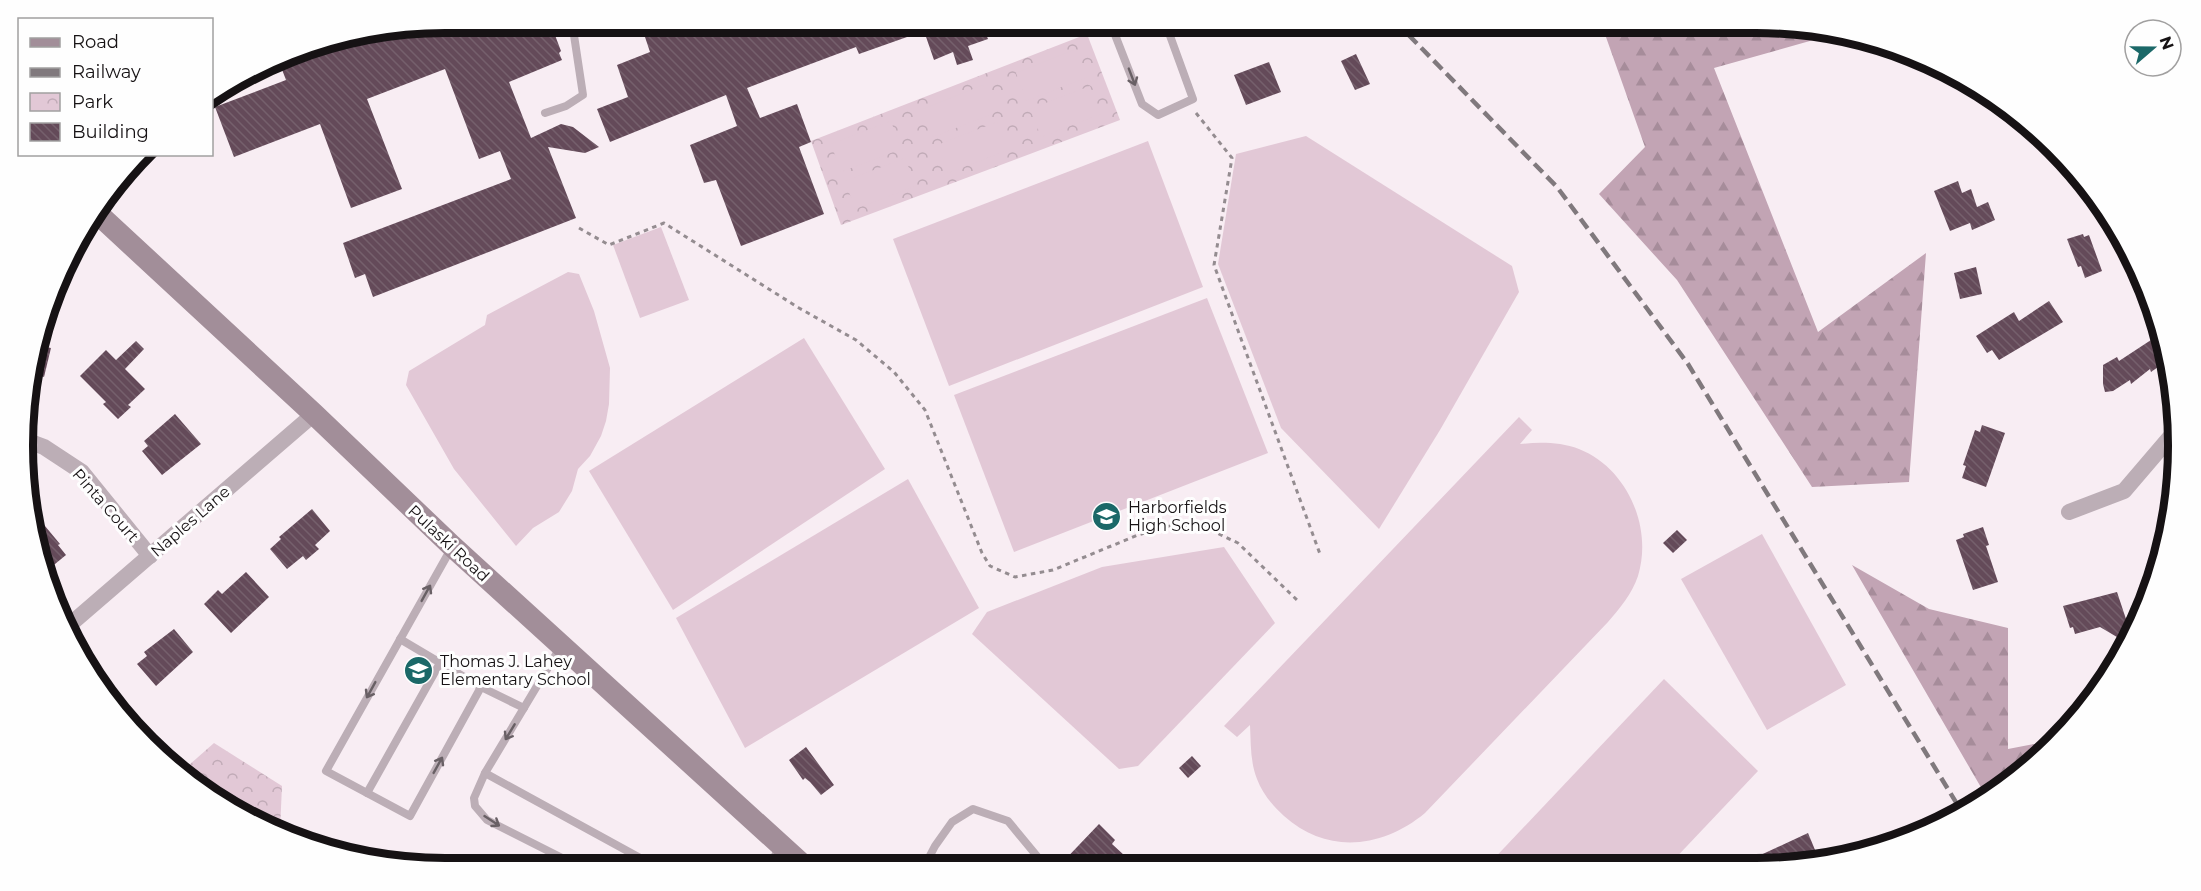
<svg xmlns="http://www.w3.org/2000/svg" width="2201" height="891" viewBox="0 0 2201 891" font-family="Montserrat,sans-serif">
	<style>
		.forest { fill: url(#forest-firs) }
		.park { fill: url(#park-crowns) }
		.pitch { fill: #e2c8d6 }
		.building { fill: url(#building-back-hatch) }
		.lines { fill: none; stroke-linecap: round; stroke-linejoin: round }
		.path { stroke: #948c90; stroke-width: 3; stroke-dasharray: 4.5 4.5; stroke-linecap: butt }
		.service { stroke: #bcaeb6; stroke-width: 8 }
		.minor { stroke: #bcaeb6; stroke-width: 16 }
		.secondary { stroke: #a28e99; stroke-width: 22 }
		.rail { stroke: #80797d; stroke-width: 4.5; stroke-dasharray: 12 6; stroke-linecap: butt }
		.oneway { stroke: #696065 }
		.labels { text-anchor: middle; stroke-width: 6; stroke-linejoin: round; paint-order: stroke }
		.street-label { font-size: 16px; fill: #161214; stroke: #fefefe }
		.poi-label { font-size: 16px; fill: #161214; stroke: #fefefe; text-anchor: start }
		.rim { fill: none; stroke: #161214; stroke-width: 8 }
	</style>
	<defs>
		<pattern id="forest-firs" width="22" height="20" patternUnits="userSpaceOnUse" patternTransform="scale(1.5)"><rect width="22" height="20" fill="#c2a4b4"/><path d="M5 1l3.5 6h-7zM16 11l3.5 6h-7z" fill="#a68c9a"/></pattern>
		<pattern id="park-crowns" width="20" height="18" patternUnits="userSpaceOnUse" patternTransform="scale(1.5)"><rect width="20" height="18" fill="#e2c8d6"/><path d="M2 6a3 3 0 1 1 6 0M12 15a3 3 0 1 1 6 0" fill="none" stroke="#c1abb7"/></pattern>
		<pattern id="building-back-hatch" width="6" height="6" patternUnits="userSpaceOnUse" patternTransform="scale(1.5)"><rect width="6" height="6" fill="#644a59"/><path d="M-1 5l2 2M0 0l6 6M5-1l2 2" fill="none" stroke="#75606c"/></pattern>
	</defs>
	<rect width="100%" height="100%" fill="#f8edf3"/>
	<!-- forest -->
	<g class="forest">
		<polygon points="1601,23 1755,23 1831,35 1714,68 1818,332 1926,253 1909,482 1812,487 1677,280 1599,194 1645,147"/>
		<polygon points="1852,565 1929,609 2008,628 2008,749 2055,740 2034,764 1986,796"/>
	</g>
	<!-- park -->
	<g class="park">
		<polygon points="1087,34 1120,120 841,225 811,141"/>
		<polygon points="214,743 282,786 280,830 188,781 180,773"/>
	</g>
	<!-- pitch -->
	<g class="pitch">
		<polygon points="1076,49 1087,77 1026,101 1016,73"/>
		<polygon points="983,85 994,113 933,137 923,109"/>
		<polygon points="1090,86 1101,114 1041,137 1030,109"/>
		<polygon points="891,121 901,149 841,172 831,144"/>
		<polygon points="997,122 1008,150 948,173 937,145"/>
		<polygon points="1306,136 1512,266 1519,292 1440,430 1379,529 1281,428 1218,264 1236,154"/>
		<polygon points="1148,141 1203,287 949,386 893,239"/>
		<polygon points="905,158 916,186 855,209 845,181"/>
		<polygon points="661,227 689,300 640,318 613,245"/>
		<polygon points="568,272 579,274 594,311 610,368 609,404 606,421 601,436 590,456 578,469 572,491 559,512 533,528 516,546 454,469 406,385 409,371 485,325 487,315"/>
		<polygon points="1207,298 1268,453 1014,552 954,395"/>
		<polygon points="804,338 885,469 673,610 589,471"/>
		<path d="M1519,417L1532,430L1520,444C1540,442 1560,442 1579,449C1627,468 1653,527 1638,576C1632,594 1620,608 1608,622L1425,813C1383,848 1327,855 1284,816C1273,806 1262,793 1257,779C1250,761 1251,744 1250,725L1237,737L1224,726Z"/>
		<polygon points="908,479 979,608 745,748 676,618"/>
		<polygon points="1762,534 1846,685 1767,730 1681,579"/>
		<polygon points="1224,547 1275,623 1138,766 1119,769 972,634 987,612 1102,567"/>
		<polygon points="1664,679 1758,771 1669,865 1487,866"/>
	</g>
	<!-- building -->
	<g class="building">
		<polygon points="446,22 550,22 561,51 559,53 562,60 509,82 531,138 561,124 573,127 599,147 585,153 548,147 576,218 373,297 365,274 355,278 343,243 511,179 500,151 479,159 445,69 367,99 402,189 351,208 320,124 234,157 215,107 286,80 278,59 309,45"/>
		<polygon points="640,22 981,22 988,39 968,46 973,60 957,65 953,52 934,60 924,31 859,54 856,47 747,88 760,118 797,104 811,142 799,147 824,214 741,246 716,180 704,183 690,145 737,126 726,95 610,142 597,109 628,97 617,65 650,52"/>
		<polygon points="1356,54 1370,84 1355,90 1341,61"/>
		<polygon points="1269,62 1281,92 1246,105 1234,75"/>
		<polygon points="1958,181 1962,193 1971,189 1977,207 1988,202 1995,220 1972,230 1970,223 1950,231 1934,191"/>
		<polygon points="2083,234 2084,237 2089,235 2102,271 2085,278 2081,266 2078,267 2067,239"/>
		<polygon points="1976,267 1982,294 1960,299 1954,273"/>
		<polygon points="2049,301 2063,322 1999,360 1992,350 1987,353 1976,336 2014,312 2019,321"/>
		<polygon points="2151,340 2165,362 2151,372 2150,369 2131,384 2130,380 2113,391 2105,392 2103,384 2103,365 2117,357 2119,361"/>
		<polygon points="136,341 144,349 125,369 145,389 128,405 131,407 118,419 103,404 106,402 80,376 106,350 116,360"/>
		<polygon points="37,345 51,348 44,377 30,373"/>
		<polygon points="175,414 201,444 162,475 142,451 148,446 144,441"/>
		<polygon points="1982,425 2005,433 1986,487 1962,478 1966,466 1963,465 1975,430 1980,432"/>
		<polygon points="30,508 60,544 58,545 66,555 44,573 31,528"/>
		<polygon points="312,509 330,531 315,545 319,549 306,560 303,556 287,569 270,549 281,539 279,537"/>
		<polygon points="1983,527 1989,545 1986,546 1998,582 1973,590 1956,540 1964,537 1963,534"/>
		<polygon points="1677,530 1687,540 1673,553 1663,543"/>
		<polygon points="246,572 269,597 231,633 204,604 218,590 222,594"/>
		<polygon points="2117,592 2129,628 2122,640 2100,627 2075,634 2073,627 2070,628 2063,606"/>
		<polygon points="174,629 193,652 156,686 137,664 147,656 144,652"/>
		<polygon points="806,747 834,785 821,795 810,782 805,778 803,780 789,760"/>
		<polygon points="1192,756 1201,766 1188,778 1179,768"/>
		<polygon points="1099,824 1115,840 1112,844 1137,867 1058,867"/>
		<polygon points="1808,833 1820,862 1811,865 1739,865"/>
	</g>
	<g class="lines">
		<!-- path -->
		<g class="path">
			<polyline points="1196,113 1232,158 1214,265 1320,554"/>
			<polyline points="579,228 609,245 664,223 799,308 856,340 894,372 925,410 982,553 990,566 1015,577 1053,570 1138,535 1173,525 1202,526 1238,543 1297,600"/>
		</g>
		<!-- service -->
		<g class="service">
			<polyline points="1110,22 1142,104 1158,115 1193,99 1165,22"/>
			<polyline points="545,113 566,106 583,95 572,22"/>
			<polyline points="452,547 326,771 410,816 481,687"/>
			<polyline points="400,639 481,687 524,708"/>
			<polyline points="561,646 485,773 642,859 651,868"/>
			<polyline points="485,773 474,798 475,806 487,820 582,868"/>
			<polyline points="367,793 440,663"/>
			<polyline points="924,867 935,846 952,822 973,809 1008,821 1046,867"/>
			<polyline points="768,868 781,845"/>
		</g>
		<!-- minor -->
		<g class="minor">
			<polyline points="28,441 44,447 82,472 150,556"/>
			<polyline points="2069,512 2124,491 2177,429"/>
			<polyline points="66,628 314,414"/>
		</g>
		<!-- secondary -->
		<polyline class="secondary" points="97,213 314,414 452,546 806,868"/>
		<!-- rail -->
		<polyline class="rail" points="1396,22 1557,187 1688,364 1962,812"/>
	</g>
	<!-- one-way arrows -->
	<defs><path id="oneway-shaft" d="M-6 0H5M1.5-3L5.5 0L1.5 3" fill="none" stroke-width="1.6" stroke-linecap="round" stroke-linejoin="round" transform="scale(1.5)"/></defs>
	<g class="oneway">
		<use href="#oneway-shaft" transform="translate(1132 77) rotate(69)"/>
		<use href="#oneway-shaft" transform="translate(426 593) rotate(-61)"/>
		<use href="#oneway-shaft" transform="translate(371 690) rotate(119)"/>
		<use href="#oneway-shaft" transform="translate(510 732) rotate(121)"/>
		<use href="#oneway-shaft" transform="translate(438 765) rotate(-61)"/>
		<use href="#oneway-shaft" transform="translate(492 821) rotate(33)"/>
	</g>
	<!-- icons -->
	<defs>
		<symbol id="school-disc" viewBox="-11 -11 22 22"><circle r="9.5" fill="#1b6868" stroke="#fefefe"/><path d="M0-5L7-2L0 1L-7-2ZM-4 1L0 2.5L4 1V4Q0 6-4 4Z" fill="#fff"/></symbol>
	</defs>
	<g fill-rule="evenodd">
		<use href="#school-disc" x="1090" y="500" width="33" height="33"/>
		<use href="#school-disc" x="402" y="654" width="33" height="33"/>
	</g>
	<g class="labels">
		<!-- street labels -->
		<g class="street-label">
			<text transform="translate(106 505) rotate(49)" y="6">Pinta Court</text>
			<text transform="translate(190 521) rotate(-41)" y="6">Naples Lane</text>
			<text transform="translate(449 543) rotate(43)" y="6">Pulaski Road</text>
		</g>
		<!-- poi labels -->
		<g class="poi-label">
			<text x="1128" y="513">Harborfields<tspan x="1128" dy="18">High School</tspan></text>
			<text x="440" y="667">Thomas J. Lahey<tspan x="440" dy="18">Elementary School</tspan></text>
		</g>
	</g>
	<!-- crop -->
	<path d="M0 0H2201V891H0ZM445 33H1756A412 412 0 0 1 2168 445V446A412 412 0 0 1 1756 858H445A412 412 0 0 1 33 446V445A412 412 0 0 1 445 33Z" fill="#fefefe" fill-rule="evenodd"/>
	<path class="rim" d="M445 33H1756A412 412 0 0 1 2168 445V446A412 412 0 0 1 1756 858H445A412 412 0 0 1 33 446V445A412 412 0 0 1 445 33Z"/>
	<!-- legend -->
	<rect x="18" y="18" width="195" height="138" fill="#fefefe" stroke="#a1a0a0" stroke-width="1.5"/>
	<rect x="30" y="38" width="30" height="9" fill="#a28e99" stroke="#a1a0a0" stroke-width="1.5"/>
	<text x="72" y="48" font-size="18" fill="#161214">Road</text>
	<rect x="30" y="68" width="30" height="9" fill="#80797d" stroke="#a1a0a0" stroke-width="1.5"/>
	<text x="72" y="78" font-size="18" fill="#161214">Railway</text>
	<rect x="30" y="93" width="30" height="18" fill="url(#park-crowns)" stroke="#a1a0a0" stroke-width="1.5"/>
	<text x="72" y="108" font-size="18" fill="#161214">Park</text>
	<rect x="30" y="123" width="30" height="18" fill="url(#building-back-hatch)" stroke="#a1a0a0" stroke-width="1.5"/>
	<text x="72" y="138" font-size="18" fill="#161214">Building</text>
	<!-- north arrow -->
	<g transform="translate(2153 48) rotate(70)"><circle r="28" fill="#fefefe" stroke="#a1a0a0" stroke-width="1.5"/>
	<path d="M0-4.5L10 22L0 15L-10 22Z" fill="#1b6868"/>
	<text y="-9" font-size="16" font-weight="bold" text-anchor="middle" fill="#161214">N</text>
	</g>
</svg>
